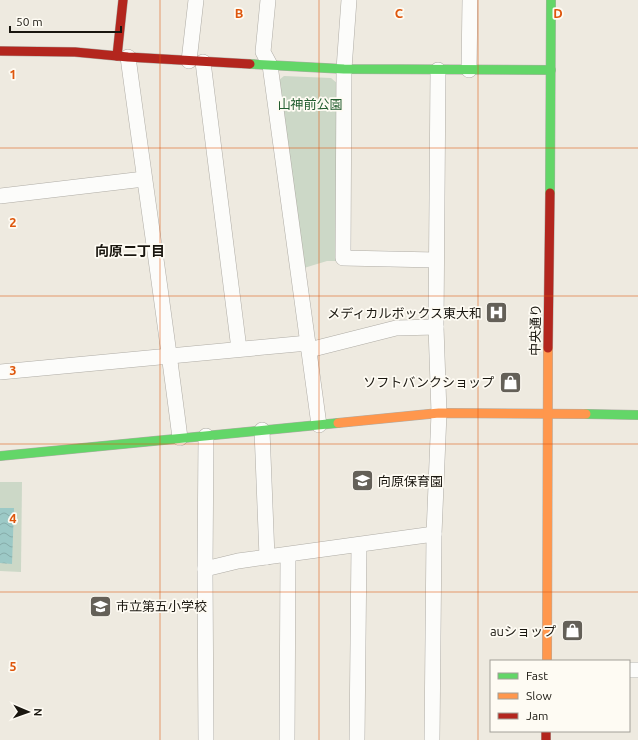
<svg xmlns="http://www.w3.org/2000/svg" width="638" height="740" viewBox="0 0 638 740" font-family="Ubuntu,'Noto Sans JP',sans-serif">
	<style>
		.park { fill: #ccd8c7 }
		.water { fill: url(#water-waves) }
		.lines { fill: none; stroke-linecap: round; stroke-linejoin: round }
		.street-casing { stroke: #afaca5; stroke-width: 16 }
		.fast-casing { stroke: #afaca5; stroke-width: 10 }
		.slow-casing { stroke: #afaca5; stroke-width: 10 }
		.jam-casing { stroke: #afaca5; stroke-width: 10 }
		.street { stroke: #fcfcfa; stroke-width: 15 }
		.fast { stroke: #63d668; stroke-width: 9 }
		.slow { stroke: #ff974d; stroke-width: 9 }
		.jam { stroke: #b3261e; stroke-width: 9 }
		.grid { fill: none; stroke: #de560c; stroke-width: 1; stroke-opacity: 0.55 }
		.labels { text-anchor: middle; stroke-width: 3.5; stroke-linejoin: round; paint-order: stroke }
		.park-label { font-size: 13px; fill: #235e30; stroke: #fefbf3 }
		.poi-label { font-size: 13px; fill: #19160f; stroke: #fefbf3; text-anchor: end }
		.street-label { font-size: 13px; fill: #19160f; stroke: #fefbf3 }
		.neighbourhood-label { font-size: 14px; font-weight: bold; fill: #19160f; stroke: #fefbf3 }
		.grid-label { font-size: 13px; text-anchor: middle; font-weight: bold; fill: #de560c; stroke: #fefbf3; stroke-width: 3.5; stroke-linejoin: round; paint-order: stroke }
	</style>
	<defs>
		<pattern id="water-waves" width="16" height="10" patternUnits="userSpaceOnUse"><rect width="16" height="10" fill="#9cc9c6"/><path d="M0 5q4-4 8 0t8 0" fill="none" stroke="#86aca9"/></pattern>
	</defs>
	<rect width="100%" height="100%" fill="#eeeae0"/>
	<!-- park -->
	<g class="park">
		<polygon points="284,76 331,78 338,84 337,261 327,261 304,268 279,80"/>
		<polygon points="0,482 22,482 21,572 0,571"/>
	</g>
	<!-- water -->
	<polygon class="water" points="0,508 14,508 12,564 0,563"/>
	<g class="lines">
		<defs>
			<g id="street">
				<polyline points="268,0 263,52 270,65 319,425"/>
				<polyline points="349,0 344,69 343,258 436,260"/>
				<path d="M128,57C145,184 164,311 180,438"/>
				<polyline points="189,61 196,0"/>
				<polyline points="203,62 239,349"/>
				<polyline points="469,70 470,0"/>
				<polyline points="0,196 144,179"/>
				<polyline points="309,350 396,328 436,327"/>
				<polyline points="0,372 308,343"/>
				<polyline points="262,430 267,557"/>
				<polyline points="205,569 238,561 434,534"/>
				<polyline points="629,670 638,670"/>
				<polyline points="206,740 205,569 206,436"/>
				<polyline points="287,740 288,555"/>
				<polyline points="357,740 359,545"/>
				<polyline points="432,740 434,534 439,413 436,327 438,70"/>
			</g>
			<g id="fast">
				<polyline points="250,64 344,69 551,70"/>
				<polyline points="550,193 551,0"/>
				<polyline points="586,414 638,415"/>
				<polyline points="0,456 338,423"/>
			</g>
			<g id="slow">
				<polyline points="338,423 439,413 586,414"/>
				<polyline points="547,661 548,348"/>
			</g>
			<g id="jam">
				<polyline points="0,51 75,52 128,57 250,64"/>
				<polyline points="117,56 123,0"/>
				<polyline points="548,348 550,193"/>
				<polyline points="546,731 546,740"/>
			</g>
		</defs>
		<!-- street casing -->
		<use href="#street" class="street-casing"/>
		<!-- fast casing -->
		<use href="#fast" class="fast-casing"/>
		<!-- slow casing -->
		<use href="#slow" class="slow-casing"/>
		<!-- jam casing -->
		<use href="#jam" class="jam-casing"/>
		<!-- street -->
		<use href="#street" class="street"/>
		<!-- fast -->
		<use href="#fast" class="fast"/>
		<!-- slow -->
		<use href="#slow" class="slow"/>
		<!-- jam -->
		<use href="#jam" class="jam"/>
	</g>
	<!-- grid -->
	<path class="grid" d="M160,0V740M319,0V740M478,0V740M0,148H638M0,296H638M0,444H638M0,592H638"/>
	<!-- icons -->
	<defs>
		<symbol id="hospital-square" viewBox="-11 -11 22 22"><rect x="-9" y="-9" width="18" height="18" rx="4" fill="#646058" stroke="#fefbf3"/><path d="M-5-5h3v3.5h4V-5h3V5h-3V1.5h-4V5h-3Z" fill="#fff"/></symbol>
		<symbol id="shop-square" viewBox="-11 -11 22 22"><rect x="-9" y="-9" width="18" height="18" rx="4" fill="#646058" stroke="#fefbf3"/><path d="M-5-2.5h2.3a2.7 3.5 0 0 1 5.4 0H5L5.5 6h-11ZM-1.5-2.5h3a1.5 2.3 0 0 0-3 0Z" fill="#fff"/></symbol>
		<symbol id="school-square" viewBox="-11 -11 22 22"><rect x="-9" y="-9" width="18" height="18" rx="4" fill="#646058" stroke="#fefbf3"/><path d="M0-5L7-2L0 1L-7-2ZM-4 1L0 2.5L4 1V4Q0 6-4 4Z" fill="#fff"/></symbol>
	</defs>
	<g fill-rule="evenodd">
		<use href="#hospital-square" x="484" y="300" width="25" height="25"/>
		<use href="#shop-square" x="498" y="370" width="25" height="25"/>
		<use href="#school-square" x="350" y="468" width="25" height="25"/>
		<use href="#school-square" x="88" y="594" width="25" height="25"/>
		<use href="#shop-square" x="560" y="618" width="25" height="25"/>
	</g>
	<g class="labels">
		<!-- park labels -->
		<g class="park-label">
			<text x="310" y="109">山神前公園</text>
		</g>
		<!-- poi labels -->
		<g class="poi-label">
			<text x="482" y="318">メディカルボックス東大和</text>
			<text x="494" y="387">ソフトバンクショップ</text>
			<text x="378" y="486" text-anchor="start">向原保育園</text>
			<text x="116" y="611" text-anchor="start">市立第五小学校</text>
			<text x="556" y="636">auショップ</text>
		</g>
		<!-- street labels -->
		<g class="street-label">
			<text transform="translate(535 330) rotate(-89)" y="5">中央通り</text>
		</g>
		<!-- neighbourhood labels -->
		<g class="neighbourhood-label">
			<text x="130" y="256">向原二丁目</text>
		</g>
	</g>
	<g class="grid-label">
		<text x="239" y="18">B</text>
		<text x="399" y="18">C</text>
		<text x="558" y="18">D</text>
		<text x="13" y="79">1</text>
		<text x="13" y="227">2</text>
		<text x="13" y="375">3</text>
		<text x="13" y="523">4</text>
		<text x="13" y="671">5</text>
	</g>
	<!-- legend -->
	<rect x="490" y="660" width="140" height="72" fill="#fefbf3" stroke="#a29f98"/>
	<rect x="498" y="673" width="20" height="6" fill="#63d668" stroke="#a29f98"/>
	<text x="526" y="680" font-size="12" fill="#19160f">Fast</text>
	<rect x="498" y="693" width="20" height="6" fill="#ff974d" stroke="#a29f98"/>
	<text x="526" y="700" font-size="12" fill="#19160f">Slow</text>
	<rect x="498" y="713" width="20" height="6" fill="#b3261e" stroke="#a29f98"/>
	<text x="526" y="720" font-size="12" fill="#19160f">Jam</text>
	<!-- north arrow -->
	<g transform="translate(28 712) rotate(92)" stroke="#fefbf3" stroke-width="3" paint-order="stroke">
	<path d="M0-3L7 15L0 10L-7 15Z" fill="#19160f"/>
	<text y="-6" font-size="11" font-weight="bold" text-anchor="middle" fill="#19160f">N</text>
	</g>
	<!-- scale -->
	<path d="M10 26v6h111v-6" fill="none" stroke="#19160f" stroke-width="2"/>
	<text x="16" y="26" font-size="12" fill="#19160f" stroke="#fefbf3" stroke-width="3" paint-order="stroke">50 m</text>
</svg>
